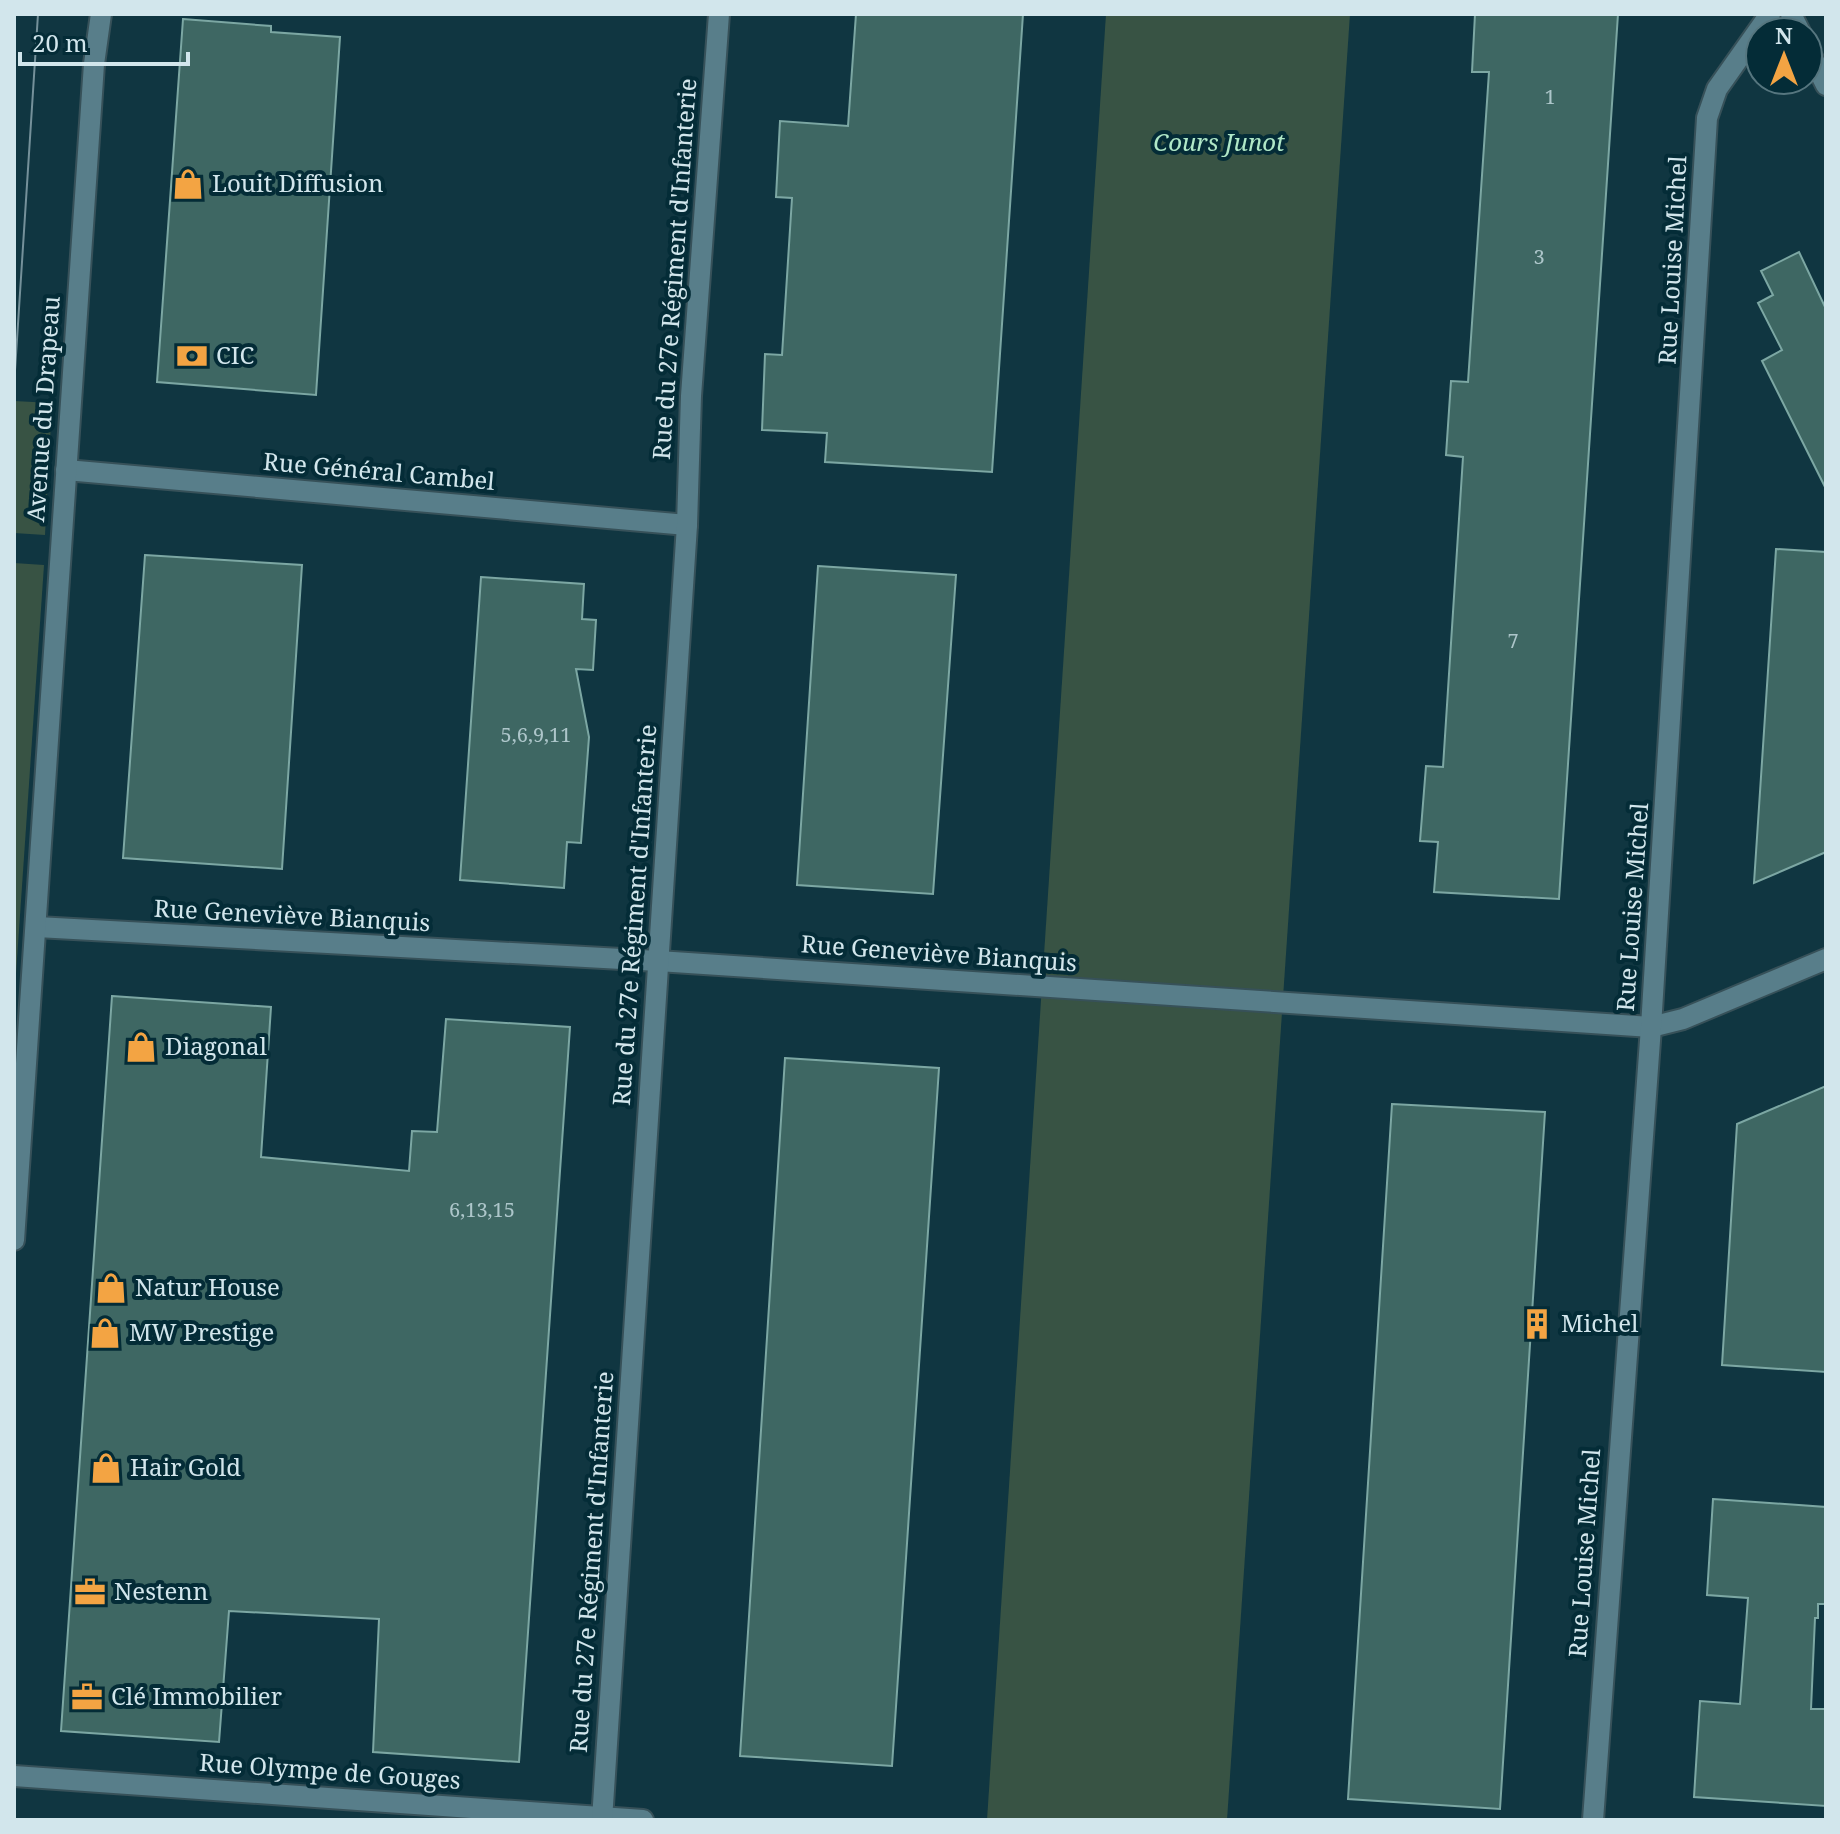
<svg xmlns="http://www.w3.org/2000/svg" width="1840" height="1834" viewBox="0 0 1840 1834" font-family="'Noto Serif',serif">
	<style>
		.green { fill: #385344 }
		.building { fill: #3e6763; stroke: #7ca7a3; stroke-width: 2 }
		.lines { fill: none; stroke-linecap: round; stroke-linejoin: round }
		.street-casing { stroke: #375159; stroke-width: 24 }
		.secondary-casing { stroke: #375159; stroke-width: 24 }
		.street { stroke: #587e8a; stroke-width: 20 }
		.secondary { stroke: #587e8a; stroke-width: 20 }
		.tram { stroke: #75919a; stroke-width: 2 }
		.labels { text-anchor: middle; stroke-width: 8; stroke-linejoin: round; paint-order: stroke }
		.number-label { font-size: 20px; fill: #adc6ca }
		.park-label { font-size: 24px; font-style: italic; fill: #b0e8c7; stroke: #042c37 }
		.poi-label { font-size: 24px; fill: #d2e6ec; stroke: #042c37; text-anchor: start }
		.street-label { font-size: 24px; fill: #d2e6ec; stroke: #042c37 }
	</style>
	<rect width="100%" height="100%" fill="#103641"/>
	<!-- green -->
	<g class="green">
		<polygon points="1106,14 1350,14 1227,1820 987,1820"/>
		<polygon points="14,401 52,403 45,535 14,533"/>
		<polygon points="14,563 44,565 14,1003"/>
	</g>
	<!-- building -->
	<g class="building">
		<polygon points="856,14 1023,14 992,472 825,462 827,433 762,430 765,354 782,355 792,198 776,197 780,121 848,126"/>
		<polygon points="1475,14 1618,14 1559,899 1434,892 1438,842 1420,841 1426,766 1443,767 1463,457 1446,455 1451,381 1468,382 1481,190 1489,72 1472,72"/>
		<polygon points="183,19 271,26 271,32 340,37 316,395 157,382"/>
		<polygon points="1799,252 1826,309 1826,489 1762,361 1782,350 1758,303 1773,295 1761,271"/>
		<polygon points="1776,549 1826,552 1826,852 1754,883"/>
		<polygon points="145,555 302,565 282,869 123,858"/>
		<polygon points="818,566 956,575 933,894 797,885"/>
		<polygon points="481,577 584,584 582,619 596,620 593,670 576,669 589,737 581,843 567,842 564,888 460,880"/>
		<polygon points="112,996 271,1007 261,1157 409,1171 412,1131 437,1132 446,1019 570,1027 519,1762 373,1752 379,1619 229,1611 219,1742 61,1731"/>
		<polygon points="785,1058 939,1068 892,1766 740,1756"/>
		<polygon points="1826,1086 1826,1372 1722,1365 1737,1124"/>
		<polygon points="1392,1104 1545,1112 1500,1809 1348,1799"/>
		<polygon points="1713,1499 1826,1507 1826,1604 1818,1604 1818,1618 1815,1618 1811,1709 1826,1709 1826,1806 1694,1797 1700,1701 1740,1704 1748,1598 1707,1595"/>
	</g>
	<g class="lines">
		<defs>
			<g id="street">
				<polyline points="1791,14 1800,32"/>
				<polyline points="1808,49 1826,85"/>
				<polyline points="66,470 687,525"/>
				<polyline points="37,927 658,961 1651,1027 1683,1019 1826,959"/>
				<polyline points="14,1776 643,1820"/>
				<polyline points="602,1820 687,525 691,396 719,14"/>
				<polyline points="1593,1820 1651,1027 1707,118 1717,89 1770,14"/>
			</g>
			<polyline id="secondary" points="14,1240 94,64 101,14"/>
		</defs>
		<!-- street casing -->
		<use href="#street" class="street-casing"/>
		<!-- secondary casing -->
		<use href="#secondary" class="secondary-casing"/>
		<!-- street -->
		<use href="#street" class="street"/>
		<!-- secondary -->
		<use href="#secondary" class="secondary"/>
		<!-- tram -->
		<g class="tram">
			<polyline points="14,27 15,14"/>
			<polyline points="14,386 38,14"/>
		</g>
	</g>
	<!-- icons -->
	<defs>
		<symbol id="shop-bare" viewBox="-9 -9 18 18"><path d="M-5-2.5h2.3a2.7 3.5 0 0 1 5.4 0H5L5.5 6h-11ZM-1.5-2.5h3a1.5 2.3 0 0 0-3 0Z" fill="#f3a443" stroke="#042c37" stroke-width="2.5" paint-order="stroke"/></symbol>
		<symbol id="bank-bare" viewBox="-9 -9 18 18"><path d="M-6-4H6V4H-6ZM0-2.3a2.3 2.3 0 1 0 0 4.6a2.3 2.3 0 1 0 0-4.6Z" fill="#f3a443" stroke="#042c37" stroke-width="2.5" paint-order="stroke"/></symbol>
		<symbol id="building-bare" viewBox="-9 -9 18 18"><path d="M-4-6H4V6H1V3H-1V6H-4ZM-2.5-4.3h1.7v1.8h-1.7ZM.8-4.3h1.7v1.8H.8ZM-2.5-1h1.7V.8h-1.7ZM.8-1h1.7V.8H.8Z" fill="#f3a443" stroke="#042c37" stroke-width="2.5" paint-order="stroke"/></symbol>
		<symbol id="office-bare" viewBox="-9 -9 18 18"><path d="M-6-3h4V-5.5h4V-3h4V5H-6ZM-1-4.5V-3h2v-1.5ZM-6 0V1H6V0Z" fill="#f3a443" stroke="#042c37" stroke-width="2.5" paint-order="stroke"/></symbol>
	</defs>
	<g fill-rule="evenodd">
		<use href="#shop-bare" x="166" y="162" width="44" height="44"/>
		<use href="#bank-bare" x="170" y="334" width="44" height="44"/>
		<use href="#shop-bare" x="119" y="1025" width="44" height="44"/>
		<use href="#shop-bare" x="89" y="1266" width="44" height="44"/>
		<use href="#building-bare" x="1515" y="1302" width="44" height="44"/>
		<use href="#shop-bare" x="83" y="1311" width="44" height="44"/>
		<use href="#shop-bare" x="84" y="1446" width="44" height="44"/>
		<use href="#office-bare" x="68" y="1570" width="44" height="44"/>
		<use href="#office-bare" x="65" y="1675" width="44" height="44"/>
	</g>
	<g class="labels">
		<!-- number labels -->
		<g class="number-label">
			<text x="1550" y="104">1</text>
			<text x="1539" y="264">3</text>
			<text x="1513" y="648">7</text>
			<text x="536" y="742">5,6,9,11</text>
			<text x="482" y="1217">6,13,15</text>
		</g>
		<!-- park labels -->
		<g class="park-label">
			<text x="1219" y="151">Cours Junot</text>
		</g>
		<!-- poi labels -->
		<g class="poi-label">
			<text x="212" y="192">Louit Diffusion</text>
			<text x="216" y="364">CIC</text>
			<text x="165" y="1055">Diagonal</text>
			<text x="135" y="1296">Natur House</text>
			<text x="1561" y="1332">Michel</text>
			<text x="129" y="1341">MW Prestige</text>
			<text x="130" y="1476">Hair Gold</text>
			<text x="114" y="1600">Nestenn</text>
			<text x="111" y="1705">Clé Immobilier</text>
		</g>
		<!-- street labels -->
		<g class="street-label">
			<text transform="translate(1673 260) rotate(-87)" y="8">Rue Louise Michel</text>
			<text transform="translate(675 269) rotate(-86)" y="8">Rue du 27e Régiment d'Infanterie</text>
			<text transform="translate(44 409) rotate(-86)" y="8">Avenue du Drapeau</text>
			<text transform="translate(379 472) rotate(5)" y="8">Rue Général Cambel</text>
			<text transform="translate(1633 907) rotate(-86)" y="8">Rue Louise Michel</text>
			<text transform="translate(635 915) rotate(-86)" y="8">Rue du 27e Régiment d'Infanterie</text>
			<text transform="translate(292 916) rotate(3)" y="8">Rue Geneviève Bianquis</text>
			<text transform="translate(939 954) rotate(4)" y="8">Rue Geneviève Bianquis</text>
			<text transform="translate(1585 1553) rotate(-86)" y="8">Rue Louise Michel</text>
			<text transform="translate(592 1562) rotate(-86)" y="8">Rue du 27e Régiment d'Infanterie</text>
			<text transform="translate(330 1772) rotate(4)" y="8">Rue Olympe de Gouges</text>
		</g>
	</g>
	<!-- border -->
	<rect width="1840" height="1834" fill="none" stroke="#d2e6ec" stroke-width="32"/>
	<!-- north arrow -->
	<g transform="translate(1784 56)"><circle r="38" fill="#042c37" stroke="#56767f" stroke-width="2"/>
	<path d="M0-6L14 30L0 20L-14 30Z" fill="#f3a443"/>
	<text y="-12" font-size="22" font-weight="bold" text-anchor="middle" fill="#d2e6ec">N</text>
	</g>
	<!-- scale -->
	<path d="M20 52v12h168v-12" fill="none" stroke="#d2e6ec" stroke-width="4"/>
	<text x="32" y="52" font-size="24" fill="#d2e6ec" stroke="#042c37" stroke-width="6" paint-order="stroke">20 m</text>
</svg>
